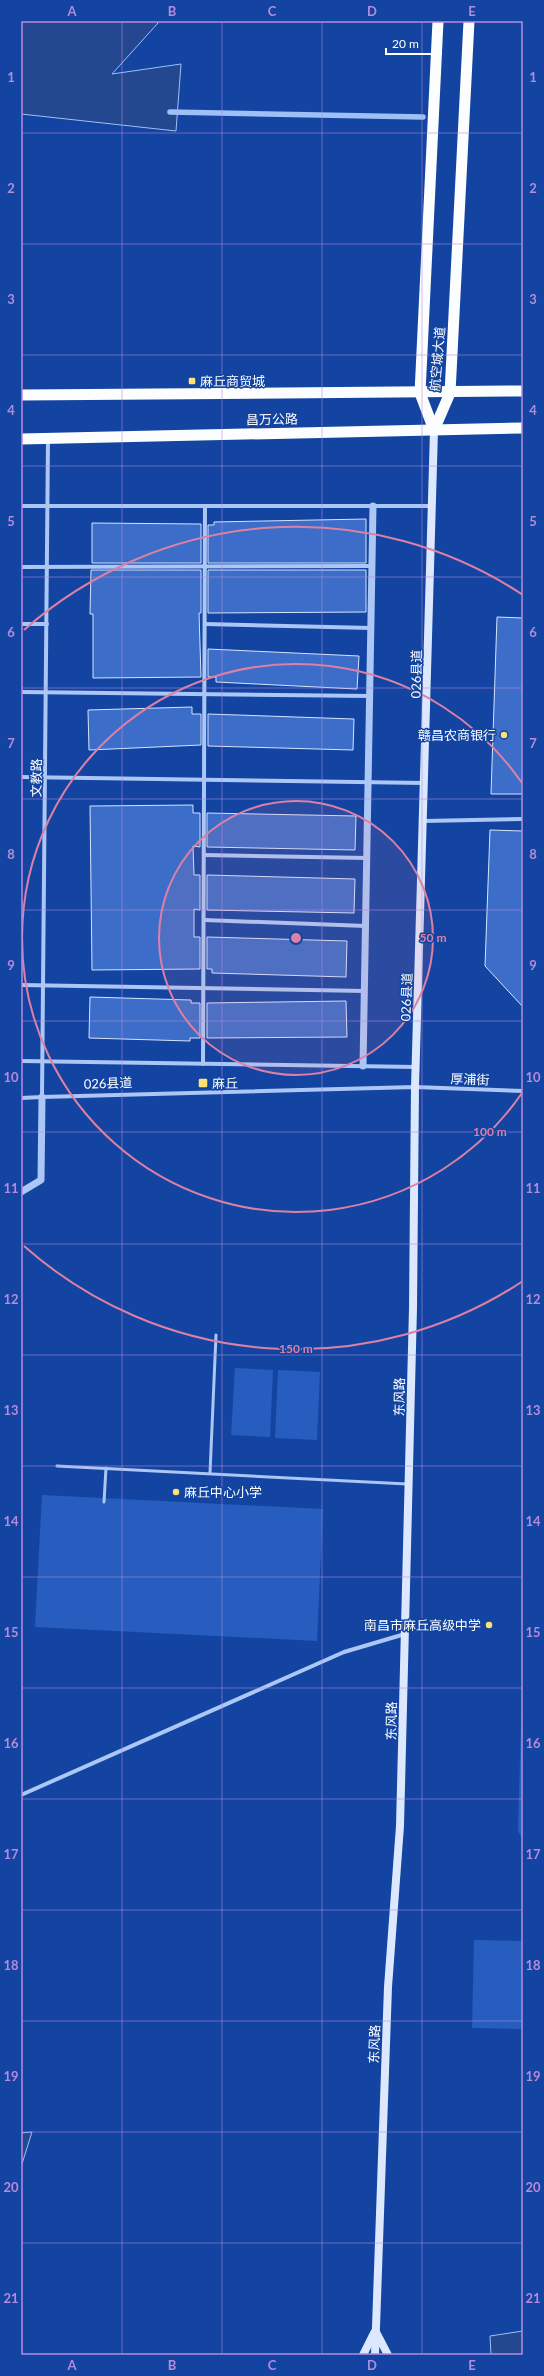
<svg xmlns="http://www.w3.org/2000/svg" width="544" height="2376" viewBox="0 0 544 2376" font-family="Lato,'Noto Sans SC',sans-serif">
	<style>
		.green { fill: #265dbf }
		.water { fill: #24488f; stroke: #9ec0f7 }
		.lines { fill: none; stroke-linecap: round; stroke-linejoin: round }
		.stream { stroke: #9ec0f7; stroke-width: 5.5 }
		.building { fill: #3c6dc8; stroke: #d5e4fe }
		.service { stroke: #acc6f5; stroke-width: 3 }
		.minor { stroke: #acc6f5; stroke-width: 4 }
		.tertiary { stroke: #acc6f5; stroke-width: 7 }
		.secondary { stroke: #dce8fd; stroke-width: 8 }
		.trunk { stroke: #fcfdff; stroke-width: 11 }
		.grid { fill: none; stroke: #b68bdc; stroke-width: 1; stroke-opacity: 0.55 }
		.ring { fill: none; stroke: #dd80a5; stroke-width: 2 }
		.poi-dot { fill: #ffe370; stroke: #1344a1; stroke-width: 1.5 }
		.labels { text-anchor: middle; stroke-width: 3; stroke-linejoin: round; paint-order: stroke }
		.street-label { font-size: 13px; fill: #fff; stroke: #1344a1 }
		.poi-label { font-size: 13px; fill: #fff; stroke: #1344a1; text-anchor: start }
		.centre { fill: #dd80a5; stroke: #1344a1; stroke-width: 2 }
		.ring-label { font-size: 12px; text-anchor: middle; font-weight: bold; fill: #dd80a5; stroke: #1344a1; stroke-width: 3; stroke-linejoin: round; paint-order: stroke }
		.neatline { fill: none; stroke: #b68bdc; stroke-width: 1.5 }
		.grid-label { font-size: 13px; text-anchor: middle; font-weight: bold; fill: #b68bdc }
	</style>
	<rect width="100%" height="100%" fill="#1344a1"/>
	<!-- green -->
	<g class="green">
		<polygon points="235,1368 273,1370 270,1437 231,1435"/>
		<polygon points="278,1370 320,1372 317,1440 275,1438"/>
		<polygon points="42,1495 323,1509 317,1641 35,1627"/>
		<polygon points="523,1650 523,1840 518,1831"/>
		<polygon points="474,1940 523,1941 523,2029 472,2028"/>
	</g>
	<!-- water -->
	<g class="water">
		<polygon points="21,21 157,21 158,23 112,74 181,64 176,131 21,114"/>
		<polygon points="32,2132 21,2167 21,2133"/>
		<polygon points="523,2331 523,2355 491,2355 490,2336"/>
	</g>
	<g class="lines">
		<!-- stream -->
		<polyline class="stream" points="170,112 423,117"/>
	</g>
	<!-- building -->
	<g class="building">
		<polygon points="366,519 366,563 208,563 208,525 214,525 214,522"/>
		<polygon points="92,523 201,524 201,563 92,563"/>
		<polygon points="91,570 201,570 201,613 199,613 201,677 93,678 93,614 90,614"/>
		<polygon points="208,570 366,570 366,612 208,613"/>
		<polygon points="497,617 523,618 523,794 491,794"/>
		<polygon points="208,649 359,656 357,689 216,682 216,677 208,677"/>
		<polygon points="192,707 192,714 201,714 201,745 89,750 88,710"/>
		<polygon points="208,714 354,719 353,750 208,746"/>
		<polygon points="193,805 193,813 200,813 200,847 193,846 194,875 200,875 200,910 194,909 194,937 200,937 200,969 92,970 90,806"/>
		<polygon points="207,813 356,816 355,850 207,847"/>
		<polygon points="490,830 523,831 523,1007 485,966"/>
		<polygon points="207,875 355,879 354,913 207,910"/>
		<polygon points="207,937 347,941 346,977 212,973 212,969 207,969"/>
		<polygon points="90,997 191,1000 191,1003 200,1003 200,1038 190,1038 190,1041 89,1038"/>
		<polygon points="346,1001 347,1037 207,1038 207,1003"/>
	</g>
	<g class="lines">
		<!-- service -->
		<g class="service">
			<polyline points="57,1466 407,1484"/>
			<polyline points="210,1473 216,1335"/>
			<polyline points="104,1502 106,1468"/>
		</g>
		<!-- minor -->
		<g class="minor">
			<polyline points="21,506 432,506"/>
			<polyline points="21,567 372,566"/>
			<polyline points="21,624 47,624"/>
			<polyline points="205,624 371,628"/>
			<polyline points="21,692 370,696"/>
			<polyline points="21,777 425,783"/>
			<polyline points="424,821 523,819"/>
			<polyline points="204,855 367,858"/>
			<polyline points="204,920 366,926"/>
			<polyline points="21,985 365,991"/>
			<polyline points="21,1061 416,1067"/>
			<polyline points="203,1064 205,506"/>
			<polyline points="42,1097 415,1087 523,1091"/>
			<polyline points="21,1098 42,1097 48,439"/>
			<polyline points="21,1795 344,1652 405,1634"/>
		</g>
		<!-- tertiary -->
		<g class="tertiary">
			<polyline points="363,1066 373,506"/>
			<polyline points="21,1192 41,1180 42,1097"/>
		</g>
		<!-- secondary -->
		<g class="secondary">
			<polyline points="376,2332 388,2355"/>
			<polyline points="363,2355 374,2333"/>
			<polyline points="375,2355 388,1987 400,1826 413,1308 415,1087 434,430"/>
		</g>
		<!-- trunk -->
		<g class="trunk">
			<polyline points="21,395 523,391"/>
			<polyline points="434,430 450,393 469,21"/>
			<polyline points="434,430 420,393 438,21"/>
			<polyline points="21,439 523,428"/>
		</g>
	</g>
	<!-- grid -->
	<path class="grid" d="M122,21V2355M222,21V2355M322,21V2355M422,21V2355M21,133H523M21,244H523M21,355H523M21,466H523M21,577H523M21,688H523M21,799H523M21,910H523M21,1021H523M21,1132H523M21,1244H523M21,1355H523M21,1466H523M21,1577H523M21,1688H523M21,1799H523M21,1910H523M21,2021H523M21,2132H523M21,2243H523"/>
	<!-- distance rings -->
	<circle cx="296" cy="938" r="137" fill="#dd80a5" fill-opacity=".12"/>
	<g class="ring">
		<circle cx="296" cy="938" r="137"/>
		<path d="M522 1093A274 274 0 1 1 522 783"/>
		<path d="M523 1281A411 411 0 0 1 24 1246M24 630A411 411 0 0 1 523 595"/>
	</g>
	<!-- markers -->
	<g class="poi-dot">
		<rect x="188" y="377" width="8" height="8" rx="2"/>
		<circle cx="504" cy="735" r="4"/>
		<rect x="198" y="1078" width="10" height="10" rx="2"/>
		<circle cx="176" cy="1492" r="4"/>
		<circle cx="489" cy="1625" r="4"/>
	</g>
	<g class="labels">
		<!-- street labels -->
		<g class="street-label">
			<text transform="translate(437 359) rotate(-85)" y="5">航空城大道</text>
			<text transform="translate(272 419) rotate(-1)" y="5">昌万公路</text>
			<text transform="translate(416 674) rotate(-89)" y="5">026县道</text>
			<text transform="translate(36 778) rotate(-89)" y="5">文教路</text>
			<text transform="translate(406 997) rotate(-88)" y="5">026县道</text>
			<text transform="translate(470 1079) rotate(2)" y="5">厚浦街</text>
			<text transform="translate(108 1083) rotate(-2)" y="5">026县道</text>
			<text transform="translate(399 1397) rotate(-89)" y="5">东风路</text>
			<text transform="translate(391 1721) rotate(-89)" y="5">东风路</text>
			<text transform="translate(374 2044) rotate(-88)" y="5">东风路</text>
		</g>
		<!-- poi labels -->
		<g class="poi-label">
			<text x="200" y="386">麻丘商贸城</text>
			<text x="496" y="740" text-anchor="end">赣昌农商银行</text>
			<text x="212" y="1088">麻丘</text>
			<text x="184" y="1497">麻丘中心小学</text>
			<text x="481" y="1630" text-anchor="end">南昌市麻丘高级中学</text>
		</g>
	</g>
	<circle cx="296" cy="938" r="6" class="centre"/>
	<g class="ring-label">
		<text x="433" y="942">50 m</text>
		<text x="490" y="1136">100 m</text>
		<text x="296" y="1353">150 m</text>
	</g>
	<!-- border -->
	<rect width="544" height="2376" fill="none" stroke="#1344a1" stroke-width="44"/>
	<!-- scale -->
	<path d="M386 48v6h55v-6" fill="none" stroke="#ffffff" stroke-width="2"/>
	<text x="392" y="48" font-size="12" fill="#ffffff" stroke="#1344a1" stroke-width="3" paint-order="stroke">20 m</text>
	<rect x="22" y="22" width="500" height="2332" class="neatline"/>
	<g class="grid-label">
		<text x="72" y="16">A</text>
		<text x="172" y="16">B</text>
		<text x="272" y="16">C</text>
		<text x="372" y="16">D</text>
		<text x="472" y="16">E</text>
		<text x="11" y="82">1</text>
		<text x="533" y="82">1</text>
		<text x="11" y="193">2</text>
		<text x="533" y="193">2</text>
		<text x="11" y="304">3</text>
		<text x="533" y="304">3</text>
		<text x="11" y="415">4</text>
		<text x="533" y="415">4</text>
		<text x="11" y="526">5</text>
		<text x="533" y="526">5</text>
		<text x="11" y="637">6</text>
		<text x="533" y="637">6</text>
		<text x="11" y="748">7</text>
		<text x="533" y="748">7</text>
		<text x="11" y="859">8</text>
		<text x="533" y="859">8</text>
		<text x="11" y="970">9</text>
		<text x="533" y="970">9</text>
		<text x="11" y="1082">10</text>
		<text x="533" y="1082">10</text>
		<text x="11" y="1193">11</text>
		<text x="533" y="1193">11</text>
		<text x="11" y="1304">12</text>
		<text x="533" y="1304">12</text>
		<text x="11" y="1415">13</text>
		<text x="533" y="1415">13</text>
		<text x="11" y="1526">14</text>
		<text x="533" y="1526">14</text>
		<text x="11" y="1637">15</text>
		<text x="533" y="1637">15</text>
		<text x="11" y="1748">16</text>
		<text x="533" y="1748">16</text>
		<text x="11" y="1859">17</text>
		<text x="533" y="1859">17</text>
		<text x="11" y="1970">18</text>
		<text x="533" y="1970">18</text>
		<text x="11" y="2081">19</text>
		<text x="533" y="2081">19</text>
		<text x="11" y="2192">20</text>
		<text x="533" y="2192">20</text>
		<text x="11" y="2303">21</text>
		<text x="533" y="2303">21</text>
		<text x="72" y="2370">A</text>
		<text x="172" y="2370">B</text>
		<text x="272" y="2370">C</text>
		<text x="372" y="2370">D</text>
		<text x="472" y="2370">E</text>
	</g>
</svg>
